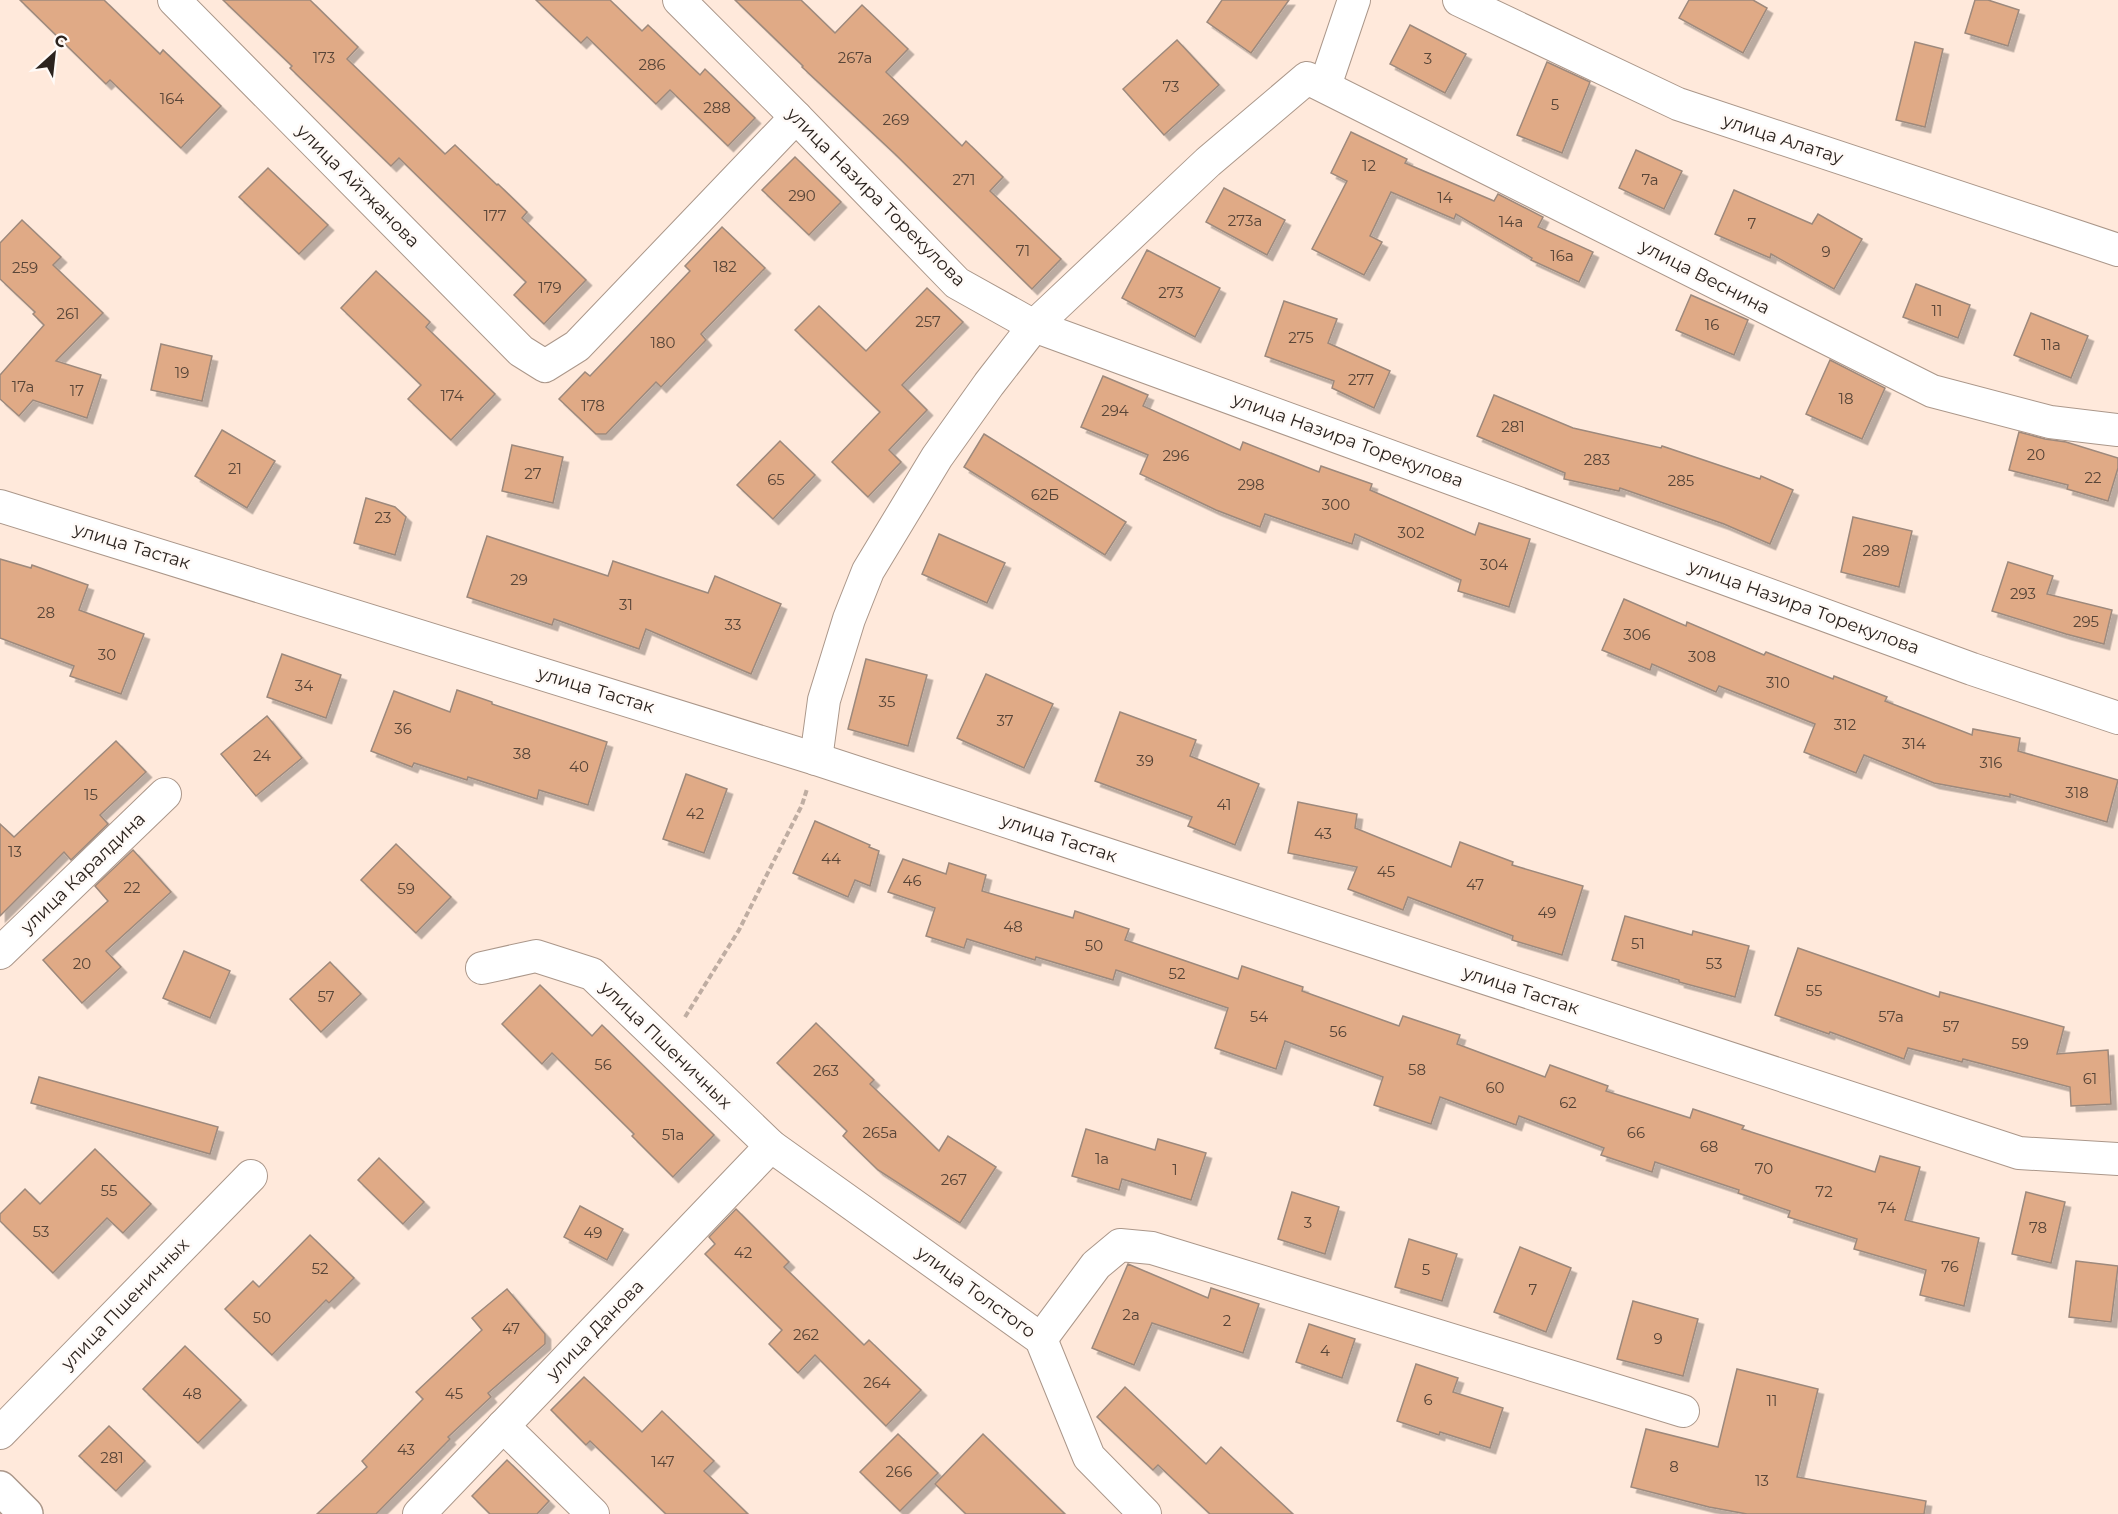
<svg xmlns="http://www.w3.org/2000/svg" width="2118" height="1514" viewBox="0 0 2118 1514" font-family="Montserrat,sans-serif">
	<style>
		.building { fill: #e0aa86; stroke: #9d897c; stroke-width: 1.5; filter: url(#shadow) }
		.lines { fill: none; stroke-linecap: round; stroke-linejoin: round }
		.street-casing { stroke: #ab978a; stroke-width: 34 }
		.secondary-casing { stroke: #ab978a; stroke-width: 36 }
		.path { stroke: #bfada2; stroke-width: 4; stroke-dasharray: 6 3; stroke-linecap: butt }
		.street { stroke: #fff; stroke-width: 32 }
		.secondary { stroke: #fff; stroke-width: 33 }
		.labels { text-anchor: middle; stroke-width: 5; stroke-linejoin: round; paint-order: stroke }
		.number-label { font-size: 15px; fill: #584538 }
		.street-label { font-size: 18px; fill: #2b231e; stroke: #fffaf7 }
	</style>
	<defs>
		<filter id="shadow"><feDropShadow dx="5.5" dy="5.5" stdDeviation="0" flood-color="#0004"/></filter>
	</defs>
	<rect width="100%" height="100%" fill="#ffe9db"/>
	<!-- building -->
	<g class="building">
		<polygon points="20,0 104,0 160,54 163,50 221,106 181,148 110,80 106,84"/>
		<polygon points="223,0 310,0 358,47 347,59 445,154 455,145 497,185 498,184 527,212 522,218 586,280 544,324 514,295 526,282 399,158 391,166 290,68 292,66"/>
		<polygon points="536,0 610,0 642,31 648,25 700,75 705,69 755,118 728,146 670,90 656,104 587,37 581,43"/>
		<polygon points="735,0 801,0 835,33 862,5 908,49 886,72 962,146 966,141 1003,177 990,191 1061,259 1032,289 895,154 802,67 803,66"/>
		<polygon points="1222,0 1289,0 1251,53 1207,22"/>
		<polygon points="1689,0 1753,0 1767,8 1743,53 1679,18"/>
		<polygon points="1975,0 1988,0 2019,10 2008,46 1965,33"/>
		<polygon points="1410,25 1466,54 1445,93 1390,64"/>
		<polygon points="1177,40 1219,85 1164,135 1123,89"/>
		<polygon points="1915,42 1943,49 1925,127 1896,120"/>
		<polygon points="1547,62 1590,82 1562,153 1517,135"/>
		<polygon points="1351,132 1407,159 1405,163 1494,201 1498,194 1543,217 1538,227 1593,252 1579,282 1531,260 1532,258 1456,214 1454,219 1391,192 1370,236 1382,242 1364,275 1312,249 1347,181 1331,173"/>
		<polygon points="1636,150 1682,171 1664,209 1619,188"/>
		<polygon points="795,157 841,202 809,235 762,190"/>
		<polygon points="268,168 328,225 299,254 239,197"/>
		<polygon points="1224,188 1285,220 1267,255 1206,222"/>
		<polygon points="1734,190 1812,224 1818,214 1862,239 1834,289 1771,254 1770,258 1715,234"/>
		<polygon points="22,220 61,257 53,265 103,313 56,361 101,375 87,418 33,400 19,416 0,399 0,375 44,325 33,314 35,312 0,279 0,243"/>
		<polygon points="722,227 765,268 701,334 706,340 661,387 656,382 606,434 596,434 559,399 585,372 590,376 690,271 685,266"/>
		<polygon points="1147,250 1220,288 1195,337 1122,298"/>
		<polygon points="376,271 430,322 426,327 495,394 451,440 408,399 421,385 341,308"/>
		<polygon points="1916,284 1970,305 1958,338 1903,317"/>
		<polygon points="927,288 963,322 902,385 927,410 889,450 901,462 868,497 832,462 880,412 795,330 819,306 866,351"/>
		<polygon points="1691,295 1748,320 1734,355 1676,330"/>
		<polygon points="1284,301 1337,319 1328,343 1390,371 1374,408 1332,388 1334,381 1265,356"/>
		<polygon points="2031,313 2088,336 2071,378 2014,355"/>
		<polygon points="161,344 212,356 202,401 151,390"/>
		<polygon points="1830,360 1885,388 1862,439 1806,414"/>
		<polygon points="1103,376 1148,395 1143,406 1240,450 1243,442 1319,472 1321,466 1372,484 1370,490 1475,535 1479,523 1530,539 1509,607 1458,591 1461,580 1355,534 1352,544 1265,514 1260,527 1216,510 1140,474 1148,455 1081,427"/>
		<polygon points="1494,395 1573,428 1661,448 1662,446 1760,479 1761,476 1793,490 1770,544 1724,524 1620,488 1619,491 1564,479 1565,473 1477,436"/>
		<polygon points="222,430 275,461 247,508 195,476"/>
		<polygon points="2019,432 2045,439 2066,442 2118,458 2118,468 2108,501 2067,489 2068,485 2009,470"/>
		<polygon points="984,434 1126,522 1105,555 964,467"/>
		<polygon points="780,441 815,475 773,519 737,485"/>
		<polygon points="512,445 563,457 553,503 502,491"/>
		<polygon points="366,498 395,507 406,517 395,555 354,543"/>
		<polygon points="1853,517 1912,531 1899,587 1841,572"/>
		<polygon points="939,534 1005,563 987,603 922,574"/>
		<polygon points="487,536 608,576 613,561 708,593 715,576 781,604 751,674 646,629 639,649 554,619 552,625 467,597"/>
		<polygon points="0,559 31,568 32,565 88,585 79,610 144,634 121,694 70,676 74,666 0,638"/>
		<polygon points="2008,562 2053,576 2047,594 2112,610 2104,644 2066,634 1992,611"/>
		<polygon points="1624,599 1686,626 1687,622 1764,655 1766,652 1833,679 1834,676 1887,697 1885,701 1972,735 1973,729 2020,738 2018,751 2118,780 2107,822 2010,794 2010,797 1934,783 1864,755 1856,773 1804,752 1815,724 1719,686 1716,692 1652,664 1650,670 1602,650"/>
		<polygon points="282,654 341,675 326,718 267,697"/>
		<polygon points="866,659 927,675 908,746 848,729"/>
		<polygon points="986,674 1053,704 1024,768 957,738"/>
		<polygon points="457,690 492,702 492,704 607,742 588,805 539,790 537,799 468,777 467,780 414,763 412,767 371,751 394,691 450,712"/>
		<polygon points="1120,712 1196,740 1190,756 1259,784 1235,845 1188,826 1192,817 1095,781"/>
		<polygon points="267,716 302,758 256,796 221,754"/>
		<polygon points="116,741 146,772 100,815 108,824 71,860 64,852 0,916 0,824 14,837"/>
		<polygon points="686,774 727,789 704,853 663,839"/>
		<polygon points="1298,802 1357,814 1355,828 1451,867 1460,842 1513,862 1512,865 1583,886 1562,955 1512,940 1513,936 1408,897 1403,910 1348,889 1357,867 1288,853"/>
		<polygon points="815,821 870,845 869,847 879,851 870,886 855,880 848,897 793,873"/>
		<polygon points="396,844 451,897 416,933 361,880"/>
		<polygon points="133,850 171,892 106,951 121,967 82,1003 43,960 108,901 95,886"/>
		<polygon points="903,859 946,874 949,863 986,875 982,891 1073,918 1075,911 1129,929 1125,940 1238,979 1242,966 1303,987 1302,991 1399,1026 1403,1016 1460,1035 1457,1044 1545,1077 1550,1065 1608,1086 1606,1091 1690,1118 1693,1109 1744,1126 1742,1129 1875,1172 1880,1156 1920,1167 1905,1220 1979,1238 1964,1306 1920,1295 1926,1270 1854,1249 1857,1239 1788,1217 1790,1211 1738,1193 1739,1190 1655,1162 1652,1172 1601,1155 1604,1148 1519,1116 1516,1125 1440,1097 1431,1124 1374,1105 1383,1077 1285,1041 1276,1069 1215,1048 1228,1008 1116,970 1113,980 1036,957 1035,960 967,939 964,948 926,936 935,908 888,892"/>
		<polygon points="1625,916 1692,935 1693,931 1749,946 1735,997 1679,982 1679,980 1612,960"/>
		<polygon points="1798,948 1939,997 1940,992 2064,1027 2057,1054 2108,1050 2111,1104 2071,1106 2070,1087 1963,1059 1962,1062 1908,1048 1904,1059 1830,1032 1829,1034 1775,1015"/>
		<polygon points="184,951 230,971 210,1018 163,998"/>
		<polygon points="330,962 361,994 321,1032 290,999"/>
		<polygon points="540,985 592,1036 602,1025 714,1135 673,1177 632,1136 634,1134 552,1053 542,1064 502,1024"/>
		<polygon points="816,1023 874,1080 870,1084 939,1151 948,1136 996,1167 960,1223 878,1170 843,1136 847,1131 777,1063"/>
		<polygon points="39,1077 218,1127 210,1154 31,1103"/>
		<polygon points="1086,1129 1155,1150 1158,1139 1206,1153 1191,1200 1122,1179 1119,1190 1072,1176"/>
		<polygon points="95,1149 151,1204 123,1233 107,1218 53,1273 0,1221 0,1214 25,1189 40,1204"/>
		<polygon points="379,1158 424,1202 403,1224 358,1180"/>
		<polygon points="1292,1192 1339,1207 1325,1254 1278,1239"/>
		<polygon points="2026,1192 2065,1202 2051,1263 2012,1254"/>
		<polygon points="580,1206 623,1229 607,1260 564,1237"/>
		<polygon points="736,1209 789,1262 784,1267 864,1345 869,1340 921,1390 886,1426 815,1355 798,1373 769,1344 782,1330 705,1254 715,1244 709,1237"/>
		<polygon points="310,1235 354,1278 329,1303 326,1300 272,1355 225,1309 253,1281 259,1287"/>
		<polygon points="1409,1239 1457,1254 1442,1301 1395,1287"/>
		<polygon points="1520,1247 1571,1268 1546,1332 1494,1312"/>
		<polygon points="2076,1261 2118,1266 2111,1322 2069,1317"/>
		<polygon points="1128,1264 1208,1298 1211,1288 1259,1304 1243,1353 1152,1323 1134,1365 1092,1348"/>
		<polygon points="507,1289 545,1334 545,1344 488,1393 491,1397 448,1437 450,1439 376,1514 317,1514 367,1467 362,1461 423,1399 416,1392 482,1330 472,1318"/>
		<polygon points="1633,1301 1698,1319 1683,1376 1617,1359"/>
		<polygon points="1309,1324 1355,1339 1342,1378 1296,1362"/>
		<polygon points="185,1346 241,1400 198,1443 143,1389"/>
		<polygon points="1416,1364 1458,1378 1453,1392 1503,1408 1490,1448 1440,1432 1439,1435 1397,1421"/>
		<polygon points="1737,1369 1818,1389 1797,1477 1926,1501 1924,1514 1747,1514 1709,1507 1631,1487 1646,1429 1718,1447"/>
		<polygon points="584,1377 642,1432 662,1411 714,1461 704,1471 748,1514 666,1514 590,1441 586,1445 551,1410"/>
		<polygon points="1125,1387 1206,1464 1221,1447 1293,1514 1210,1514 1158,1465 1153,1470 1097,1417"/>
		<polygon points="109,1426 145,1461 116,1491 79,1456"/>
		<polygon points="898,1434 938,1473 900,1511 860,1472"/>
		<polygon points="983,1434 1065,1514 966,1514 935,1484"/>
		<polygon points="507,1460 549,1501 537,1514 490,1514 472,1496"/>
	</g>
	<g class="lines">
		<defs>
			<g id="street">
				<polyline points="174,0 521,351 545,366 577,346 796,117"/>
				<polyline points="679,0 796,117 957,283 1034,326 1972,669 2118,718"/>
				<polyline points="1459,0 1678,104 2118,250"/>
				<polyline points="1325,86 1354,0"/>
				<polyline points="0,506 816,759 2019,1153 2118,1159"/>
				<polyline points="816,759 824,700 849,619 868,571 937,457 989,384 1034,326 1208,162 1307,78 1932,391 2050,422 2118,430"/>
				<polyline points="0,953 165,794"/>
				<polyline points="482,968 536,956 592,974 771,1146 1041,1339 1089,1457 1145,1514"/>
				<polyline points="1041,1339 1096,1265 1120,1245 1152,1248 1683,1411"/>
				<polyline points="503,1426 593,1514"/>
				<polyline points="0,1433 251,1176"/>
				<polyline points="419,1514 771,1146"/>
			</g>
			<polyline id="secondary" points="0,1488 26,1514"/>
		</defs>
		<!-- street casing -->
		<use href="#street" class="street-casing"/>
		<!-- secondary casing -->
		<use href="#secondary" class="secondary-casing"/>
		<!-- path -->
		<polyline class="path" points="685,1017 739,930 802,805 807,789"/>
		<!-- street -->
		<use href="#street" class="street"/>
		<!-- secondary -->
		<use href="#secondary" class="secondary"/>
	</g>
	<g class="labels">
		<!-- number labels -->
		<g class="number-label">
			<text x="324" y="63">173</text>
			<text x="855" y="63">267а</text>
			<text x="1428" y="64">3</text>
			<text x="652" y="70">286</text>
			<text x="1171" y="92">73</text>
			<text x="172" y="104">164</text>
			<text x="1555" y="110">5</text>
			<text x="717" y="113">288</text>
			<text x="896" y="125">269</text>
			<text x="1369" y="171">12</text>
			<text x="964" y="185">271</text>
			<text x="1650" y="185">7а</text>
			<text x="802" y="201">290</text>
			<text x="1445" y="203">14</text>
			<text x="495" y="221">177</text>
			<text x="1245" y="226">273а</text>
			<text x="1511" y="227">14а</text>
			<text x="1752" y="229">7</text>
			<text x="1023" y="256">71</text>
			<text x="1826" y="257">9</text>
			<text x="1562" y="261">16а</text>
			<text x="725" y="272">182</text>
			<text x="25" y="273">259</text>
			<text x="550" y="293">179</text>
			<text x="1171" y="298">273</text>
			<text x="1937" y="316">11</text>
			<text x="68" y="319">261</text>
			<text x="928" y="327">257</text>
			<text x="1712" y="330">16</text>
			<text x="1301" y="343">275</text>
			<text x="663" y="348">180</text>
			<text x="2051" y="350">11а</text>
			<text x="182" y="378">19</text>
			<text x="1361" y="385">277</text>
			<text x="23" y="392">17а</text>
			<text x="77" y="396">17</text>
			<text x="452" y="401">174</text>
			<text x="1846" y="404">18</text>
			<text x="593" y="411">178</text>
			<text x="1115" y="416">294</text>
			<text x="1513" y="432">281</text>
			<text x="2036" y="460">20</text>
			<text x="1176" y="461">296</text>
			<text x="1597" y="465">283</text>
			<text x="235" y="474">21</text>
			<text x="533" y="479">27</text>
			<text x="2093" y="483">22</text>
			<text x="776" y="485">65</text>
			<text x="1681" y="486">285</text>
			<text x="1251" y="490">298</text>
			<text x="1045" y="500">62Б</text>
			<text x="1336" y="510">300</text>
			<text x="383" y="523">23</text>
			<text x="1411" y="538">302</text>
			<text x="1876" y="556">289</text>
			<text x="1494" y="570">304</text>
			<text x="519" y="585">29</text>
			<text x="2023" y="599">293</text>
			<text x="626" y="610">31</text>
			<text x="46" y="618">28</text>
			<text x="2086" y="627">295</text>
			<text x="733" y="630">33</text>
			<text x="1637" y="640">306</text>
			<text x="107" y="660">30</text>
			<text x="1702" y="662">308</text>
			<text x="1778" y="688">310</text>
			<text x="304" y="691">34</text>
			<text x="887" y="707">35</text>
			<text x="1005" y="726">37</text>
			<text x="1845" y="730">312</text>
			<text x="403" y="734">36</text>
			<text x="1914" y="749">314</text>
			<text x="522" y="759">38</text>
			<text x="262" y="761">24</text>
			<text x="1145" y="766">39</text>
			<text x="1991" y="768">316</text>
			<text x="579" y="772">40</text>
			<text x="2077" y="798">318</text>
			<text x="91" y="800">15</text>
			<text x="1224" y="810">41</text>
			<text x="695" y="819">42</text>
			<text x="1323" y="839">43</text>
			<text x="15" y="857">13</text>
			<text x="831" y="864">44</text>
			<text x="1386" y="877">45</text>
			<text x="912" y="886">46</text>
			<text x="1475" y="890">47</text>
			<text x="132" y="893">22</text>
			<text x="406" y="894">59</text>
			<text x="1547" y="918">49</text>
			<text x="1013" y="932">48</text>
			<text x="1638" y="949">51</text>
			<text x="1094" y="951">50</text>
			<text x="82" y="969">20</text>
			<text x="1714" y="969">53</text>
			<text x="1177" y="979">52</text>
			<text x="1814" y="996">55</text>
			<text x="326" y="1002">57</text>
			<text x="1259" y="1022">54</text>
			<text x="1891" y="1022">57а</text>
			<text x="1951" y="1032">57</text>
			<text x="1338" y="1037">56</text>
			<text x="2020" y="1049">59</text>
			<text x="603" y="1070">56</text>
			<text x="1417" y="1075">58</text>
			<text x="826" y="1076">263</text>
			<text x="2090" y="1084">61</text>
			<text x="1495" y="1093">60</text>
			<text x="1568" y="1108">62</text>
			<text x="880" y="1138">265а</text>
			<text x="1636" y="1138">66</text>
			<text x="673" y="1140">51а</text>
			<text x="1709" y="1152">68</text>
			<text x="1102" y="1164">1а</text>
			<text x="1764" y="1174">70</text>
			<text x="1175" y="1175">1</text>
			<text x="954" y="1185">267</text>
			<text x="109" y="1196">55</text>
			<text x="1824" y="1197">72</text>
			<text x="1887" y="1213">74</text>
			<text x="1308" y="1228">3</text>
			<text x="2038" y="1233">78</text>
			<text x="41" y="1237">53</text>
			<text x="593" y="1238">49</text>
			<text x="743" y="1258">42</text>
			<text x="1950" y="1272">76</text>
			<text x="320" y="1274">52</text>
			<text x="1426" y="1275">5</text>
			<text x="1533" y="1295">7</text>
			<text x="1131" y="1320">2а</text>
			<text x="262" y="1323">50</text>
			<text x="1227" y="1326">2</text>
			<text x="511" y="1334">47</text>
			<text x="806" y="1340">262</text>
			<text x="1658" y="1344">9</text>
			<text x="1325" y="1356">4</text>
			<text x="877" y="1388">264</text>
			<text x="192" y="1399">48</text>
			<text x="454" y="1399">45</text>
			<text x="1428" y="1405">6</text>
			<text x="1772" y="1406">11</text>
			<text x="406" y="1455">43</text>
			<text x="112" y="1463">281</text>
			<text x="663" y="1467">147</text>
			<text x="1674" y="1472">8</text>
			<text x="899" y="1477">266</text>
			<text x="1762" y="1486">13</text>
		</g>
		<!-- street labels -->
		<g class="street-label">
			<text transform="translate(1783 139) rotate(18)" y="6">улица Алатау</text>
			<text transform="translate(358 186) rotate(45)" y="6">улица Айтжанова</text>
			<text transform="translate(876 197) rotate(45)" y="6">улица Назира Торекулова</text>
			<text transform="translate(1705 277) rotate(27)" y="6">улица Веснина</text>
			<text transform="translate(1348 440) rotate(20)" y="6">улица Назира Торекулова</text>
			<text transform="translate(132 546) rotate(17)" y="6">улица Тастак</text>
			<text transform="translate(1804 607) rotate(20)" y="6">улица Назира Торекулова</text>
			<text transform="translate(596 690) rotate(17)" y="6">улица Тастак</text>
			<text transform="translate(1059 838) rotate(18)" y="6">улица Тастак</text>
			<text transform="translate(83 873) rotate(-44)" y="6">улица Каралдина</text>
			<text transform="translate(1521 990) rotate(18)" y="6">улица Тастак</text>
			<text transform="translate(666 1045) rotate(44)" y="6">улица Пшеничных</text>
			<text transform="translate(976 1292) rotate(36)" y="6">улица Толстого</text>
			<text transform="translate(125 1304) rotate(-46)" y="6">улица Пшеничных</text>
			<text transform="translate(595 1330) rotate(-46)" y="6">улица Данова</text>
		</g>
	</g>
	<!-- north arrow -->
	<g transform="translate(54 54) rotate(27)" stroke="#fffaf7" stroke-width="4.5" paint-order="stroke">
	<path d="M0-4.5L10 22L0 15L-10 22Z" fill="#2b231e"/>
	<text y="-9" font-size="16" font-weight="bold" text-anchor="middle" fill="#2b231e">С</text>
	</g>
</svg>
